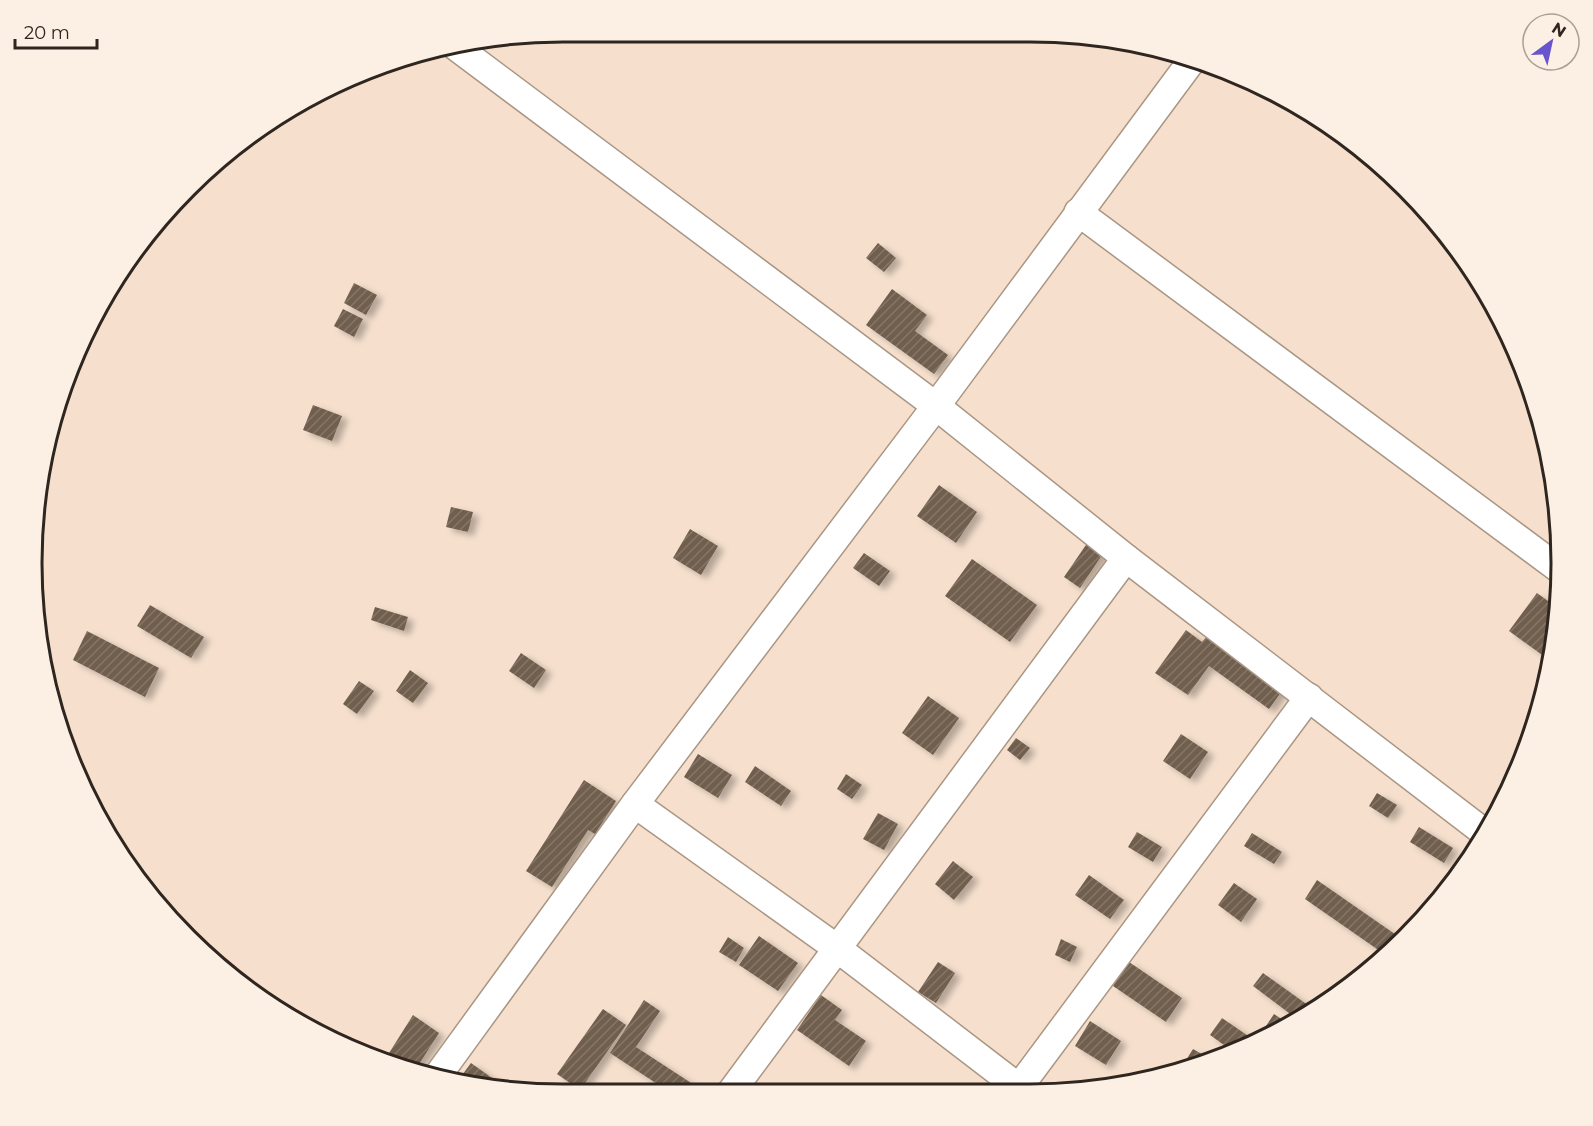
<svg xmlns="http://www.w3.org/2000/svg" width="1593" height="1126" viewBox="0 0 1593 1126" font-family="Montserrat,sans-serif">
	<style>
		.building { fill: url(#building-hatch); filter: url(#shadow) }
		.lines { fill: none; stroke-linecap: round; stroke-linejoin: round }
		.minor-casing { stroke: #aa9684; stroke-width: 30 }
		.minor { stroke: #fff; stroke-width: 27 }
		.rim { fill: none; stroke: #2e261f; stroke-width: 3 }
	</style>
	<defs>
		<pattern id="building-hatch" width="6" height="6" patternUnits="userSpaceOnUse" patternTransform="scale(1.5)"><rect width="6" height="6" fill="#715e4d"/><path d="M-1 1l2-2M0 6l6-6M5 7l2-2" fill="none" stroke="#857669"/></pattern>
		<filter id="shadow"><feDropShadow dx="6" dy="4" stdDeviation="3" flood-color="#0004"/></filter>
	</defs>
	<rect width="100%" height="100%" fill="#f6e0cd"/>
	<!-- building -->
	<g class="building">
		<polygon points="878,243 896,258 884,272 866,258"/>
		<polygon points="354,283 377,295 366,315 344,303"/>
		<polygon points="892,289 927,315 915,331 948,355 934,374 866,325"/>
		<polygon points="343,309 363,319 354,337 334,326"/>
		<polygon points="313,405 342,416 332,441 303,430"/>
		<polygon points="939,485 977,512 956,543 917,516"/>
		<polygon points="451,507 473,512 468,532 446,527"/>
		<polygon points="690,529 718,546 701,575 673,558"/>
		<polygon points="1088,542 1104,552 1080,588 1064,577"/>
		<polygon points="864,553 890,571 879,586 853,568"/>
		<polygon points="972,559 1037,605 1010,642 945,596"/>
		<polygon points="1537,593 1559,609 1552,648 1545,657 1509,631"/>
		<polygon points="150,605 204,637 191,658 137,626"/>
		<polygon points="375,607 408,617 404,631 371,620"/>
		<polygon points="1186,630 1202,642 1208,635 1284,688 1269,709 1209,666 1188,695 1155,673"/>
		<polygon points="87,631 159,668 145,697 73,660"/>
		<polygon points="521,653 546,670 534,688 509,671"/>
		<polygon points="410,670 428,683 413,703 396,691"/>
		<polygon points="359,681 374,691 357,714 343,704"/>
		<polygon points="928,696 959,718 933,755 902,733"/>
		<polygon points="1181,734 1208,752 1190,779 1163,761"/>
		<polygon points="1016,738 1030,748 1020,760 1007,750"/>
		<polygon points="698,754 732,775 718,798 684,777"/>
		<polygon points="755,766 791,791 781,806 745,782"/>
		<polygon points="846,774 862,785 852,799 837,789"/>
		<polygon points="584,780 616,801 595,834 588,830 552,887 526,871"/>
		<polygon points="1377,793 1397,805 1388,818 1369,806"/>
		<polygon points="878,813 898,824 884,850 863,839"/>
		<polygon points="1419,827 1453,848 1444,863 1410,842"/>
		<polygon points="1137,832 1162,847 1153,862 1128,847"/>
		<polygon points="1252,833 1282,852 1274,864 1244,846"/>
		<polygon points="953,861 973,877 954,900 935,884"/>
		<polygon points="1089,875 1124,900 1110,919 1075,895"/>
		<polygon points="1317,880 1402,939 1387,956 1305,899"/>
		<polygon points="1234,883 1257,899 1241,922 1218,905"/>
		<polygon points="759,936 798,963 778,991 739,965"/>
		<polygon points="728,937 744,948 736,962 719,952"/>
		<polygon points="1061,939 1077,947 1070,962 1055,955"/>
		<polygon points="938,962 955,973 936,1003 918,992"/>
		<polygon points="1129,962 1182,998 1166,1022 1113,986"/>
		<polygon points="1263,973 1312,1008 1297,1019 1253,986"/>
		<polygon points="821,995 842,1010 835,1020 866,1041 849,1066 797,1030"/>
		<polygon points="644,1000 660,1011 636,1047 705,1092 671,1093 610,1053"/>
		<polygon points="603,1009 626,1025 580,1090 557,1074"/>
		<polygon points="1274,1014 1289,1024 1262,1041 1258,1038"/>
		<polygon points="413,1015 439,1033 414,1072 384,1061"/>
		<polygon points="1222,1018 1257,1042 1231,1050 1210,1035"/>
		<polygon points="1090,1021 1121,1041 1106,1065 1075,1046"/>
		<polygon points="1193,1049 1207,1057 1183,1065"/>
		<polygon points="471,1063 509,1090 457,1082"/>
	</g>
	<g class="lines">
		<defs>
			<g id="minor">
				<polyline points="455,46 936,406 1126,558 1485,833"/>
				<polyline points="1078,212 1559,569"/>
				<polyline points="635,804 838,949 1022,1090"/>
				<polyline points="436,1078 635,804 936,406 1190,63"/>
				<polyline points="1017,1090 1309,697"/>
				<polyline points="731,1092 1126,558"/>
			</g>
		</defs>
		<!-- minor casing -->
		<use href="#minor" class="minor-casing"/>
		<!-- minor -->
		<use href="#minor" class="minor"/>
	</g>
	<!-- crop -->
	<path d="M0 0H1593V1126H0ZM563 42H1030A521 521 0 0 1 1551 563V563A521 521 0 0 1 1030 1084H563A521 521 0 0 1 42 563V563A521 521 0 0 1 563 42Z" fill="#fcefe3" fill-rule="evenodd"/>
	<path class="rim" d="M563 42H1030A521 521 0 0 1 1551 563V563A521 521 0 0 1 1030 1084H563A521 521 0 0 1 42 563V563A521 521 0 0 1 563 42Z"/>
	<!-- north arrow -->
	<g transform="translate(1551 42) rotate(33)"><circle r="28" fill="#fcefe3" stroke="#aa9f95" stroke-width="1.5"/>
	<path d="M0-4.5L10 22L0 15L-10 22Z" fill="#6854cd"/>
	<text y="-9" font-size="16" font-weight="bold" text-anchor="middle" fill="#2e261f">N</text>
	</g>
	<!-- scale -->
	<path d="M15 39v9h82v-9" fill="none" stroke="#2e261f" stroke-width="3"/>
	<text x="24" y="39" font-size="18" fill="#2e261f" stroke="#fcefe3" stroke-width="4.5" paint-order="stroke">20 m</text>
</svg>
